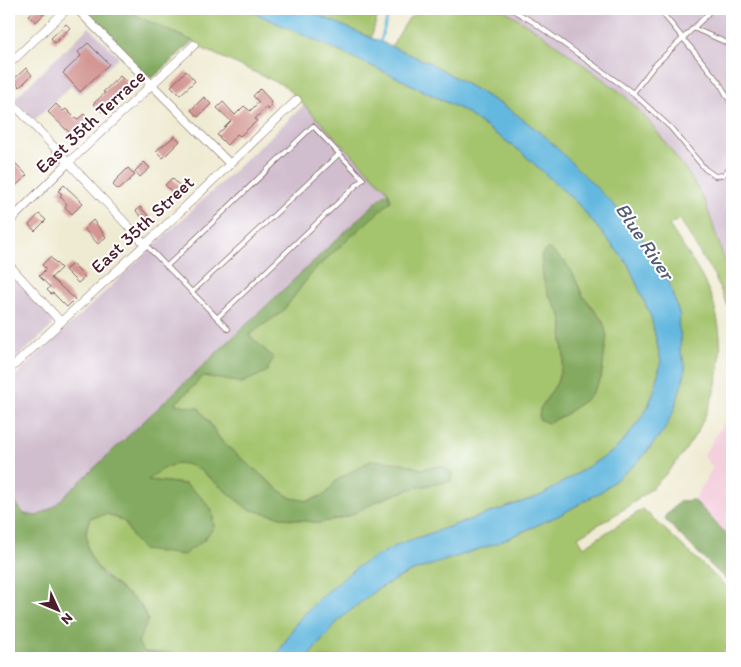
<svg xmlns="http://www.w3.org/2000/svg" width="741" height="667" viewBox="0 0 741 667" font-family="Itim,sans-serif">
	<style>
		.built { fill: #f4cfde }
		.industrial { fill: #d0bdce }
		.green { fill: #a4c46d; stroke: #77724c; fill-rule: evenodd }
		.forest { fill: #83aa60; stroke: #666446 }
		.water { fill: #63b8df; stroke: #566c85 }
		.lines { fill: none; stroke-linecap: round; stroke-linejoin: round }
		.stream { stroke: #63b8df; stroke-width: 2.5 }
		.building { fill: #d39693 }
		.lane-casing { stroke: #846666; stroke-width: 5.5 }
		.street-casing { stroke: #846666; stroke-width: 9 }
		.lane { stroke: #fff; stroke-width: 4 }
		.street { stroke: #fff; stroke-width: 8 }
		.labels { text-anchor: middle; stroke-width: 4; stroke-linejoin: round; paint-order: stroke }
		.street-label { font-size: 19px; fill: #4a1f2b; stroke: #fff }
		.water-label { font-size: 20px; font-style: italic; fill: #545c73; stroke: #fff }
	</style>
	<rect width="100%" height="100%" fill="#fff"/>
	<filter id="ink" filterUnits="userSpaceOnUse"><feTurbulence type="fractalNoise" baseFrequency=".02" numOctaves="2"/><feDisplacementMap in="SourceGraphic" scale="10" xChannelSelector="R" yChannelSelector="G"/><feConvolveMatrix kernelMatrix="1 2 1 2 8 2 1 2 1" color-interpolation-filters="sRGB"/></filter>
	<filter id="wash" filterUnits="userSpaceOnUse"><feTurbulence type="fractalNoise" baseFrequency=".0096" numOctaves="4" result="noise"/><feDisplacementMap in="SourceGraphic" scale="20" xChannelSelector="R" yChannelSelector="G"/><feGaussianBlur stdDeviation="1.12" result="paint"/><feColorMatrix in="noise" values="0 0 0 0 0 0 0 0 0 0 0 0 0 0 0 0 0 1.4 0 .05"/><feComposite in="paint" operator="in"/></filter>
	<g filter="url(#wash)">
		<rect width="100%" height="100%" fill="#efebd3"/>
		<!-- built -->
		<polygon class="built" points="732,410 732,540 694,500 713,467 703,456"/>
		<!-- industrial -->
		<g class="industrial">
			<polygon points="503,9 732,9 732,259 726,263 705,201 686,170 648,120 624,95 542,34"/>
			<polygon points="89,27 119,57 80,94 71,86 34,120 14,99"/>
			<polygon points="304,105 388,191 53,507 37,516 24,514 9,494 9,382"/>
			<polygon points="9,272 52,319 53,323 51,327 9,365"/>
		</g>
		<!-- green -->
		<g class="green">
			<path d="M126,9H246L398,78L462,110L520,151L576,202L628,264L651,317L661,361L655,389L647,409L631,432L615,450L542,495L399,544L320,598L297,622L275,658H211L198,654H176L144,652L138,643L140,604C112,581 74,560 90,518L107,514L125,522L133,538L203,541L214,527L212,510L200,496L185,484L147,480L162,469L177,463L187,464L200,470L248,509L285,518L319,523L413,488L451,481L442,466L420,469L402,463L338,480L326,494L308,501L291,498L279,490L222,442L209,422L183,406L175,404L204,376L242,383L274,358L248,335L282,312L314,270L391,200L388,191L285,86L199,47L193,41L145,20ZM573,274L583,296L594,308L603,358L601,378L589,397L563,416L548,423L539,419L540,409L557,383L564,358L562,341L563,325L561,315Z"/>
			<polygon points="304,9 374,9 379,11 371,38"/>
			<path d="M422,9H503L542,34L624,95L648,120L686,170L705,201L729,274L732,286V304L728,307L714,275L702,257L680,219L669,225C683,247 700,270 710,294C738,365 706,437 654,486C632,507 603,521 578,537L584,547L643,509L732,592V644L715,658H307L340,619L376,590L410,572L495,544L560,515L602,491L638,462L652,446L674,410L685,373V364L680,350L681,337L678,324L680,316L666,274L646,243L615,206L546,137L512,111L432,64L391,47L409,18Z"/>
		</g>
		<!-- forest -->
		<g class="forest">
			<polygon points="83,9 126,9 145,20 193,41 155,76 150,78"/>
			<path d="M388,191L391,201L314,270L282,312L249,335L274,358L266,372L242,383L204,376L175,404L199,408L222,442L279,490L291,498L308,501L326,494L337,480L372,460L402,463L420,469L442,466L452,473L451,481L413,488L381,499L349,516L320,523L285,518L248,509L200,470L187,464L177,463L162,469L148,480L185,484L200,496L212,510L214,527L203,541L183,555L143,550L133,538L125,522L107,514L90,518L86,530L88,550L94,563L104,576L140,604L148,620L138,643L144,652C165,654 191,652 211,658H9V494L24,514L37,516L53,507Z"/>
			<polygon points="548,248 565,262 573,274 583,296 603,321 607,336 601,378 589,397 563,416 548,423 539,419 540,409 557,383 564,358 562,341 563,325 561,315 548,294 543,278 541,255"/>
			<polygon points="694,500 732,540 732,586 666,521 665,516 680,501"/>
		</g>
		<!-- water -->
		<polygon class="water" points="246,9 304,9 309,11 432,64 512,111 546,137 615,206 646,243 666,274 680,316 678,324 681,337 680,350 685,364 685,373 674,410 665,429 638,462 602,491 560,515 495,544 410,572 376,590 340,619 307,658 275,658 297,622 320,598 358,566 399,544 542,495 615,450 631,432 647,409 655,389 661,361 651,317 628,264 576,202 520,151 462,110 398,78"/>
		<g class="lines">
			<!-- stream -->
			<polyline class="stream" points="380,43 390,9"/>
		</g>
		<g id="blocks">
			<!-- building -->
			<g class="building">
				<polygon points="36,9 49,9 36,22 29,15"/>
				<polygon points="66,24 70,28 55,43 51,38"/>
				<polygon points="88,43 109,64 80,92 63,73 81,56 78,52"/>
				<polygon points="26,68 32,75 20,87 13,80"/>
				<polygon points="186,71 195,81 180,95 171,86"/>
				<polygon points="120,76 128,84 102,112 93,104 105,93 103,92"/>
				<polygon points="260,89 271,101 270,103 272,105 268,110 266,107 255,119 257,121 250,127 240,136 237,134 227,145 217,135 231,121 217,108 223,102 235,115 244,106 250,111 259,102 253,96"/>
				<polygon points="204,97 211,104 198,117 191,110"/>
				<polygon points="56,104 63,111 66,109 77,120 84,114 90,121 75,138 48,112"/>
				<polygon points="175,136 180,141 163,158 156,151"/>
				<polygon points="13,161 27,175 9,193 9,165"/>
				<polygon points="144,162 150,168 140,177 135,171"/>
				<polygon points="128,168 135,175 120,189 119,188 117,189 113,185 115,183 114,182"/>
				<polygon points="172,178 182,188 175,195 165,185"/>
				<polygon points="64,185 83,203 72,214 65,207 67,204 60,196 62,194 58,191"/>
				<polygon points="140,207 151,218 146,222 136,211"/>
				<polygon points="39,214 46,220 35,231 29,225"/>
				<polygon points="93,220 106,237 98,244 84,229"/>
				<polygon points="50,257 61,268 51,278 75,299 67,307 53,293 51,294 47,290 50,287 39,276 46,269 42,265"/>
				<polygon points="72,264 85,277 78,283 65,270"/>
			</g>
		</g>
	</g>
	<g filter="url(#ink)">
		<use href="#blocks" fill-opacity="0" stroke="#846666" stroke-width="1"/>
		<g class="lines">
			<defs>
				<g id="lane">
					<polyline points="511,9 533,22 633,93 654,66 705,17 711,9"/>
					<polyline points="659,9 719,82 732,105"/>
					<polyline points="693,28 732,45"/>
					<polyline points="633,93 671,128 705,169 715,176 723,175 732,166"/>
					<polyline points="145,244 228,329"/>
					<polyline points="167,266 313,126 363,179 217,318"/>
					<polyline points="192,292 339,154"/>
					<polyline points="723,658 732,650"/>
				</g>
				<g id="street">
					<polyline points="77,9 230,164"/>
					<polyline points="9,64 67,9"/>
					<polyline points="9,99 145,244"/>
					<polyline points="9,222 68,163 194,45"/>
					<polyline points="9,265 61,322"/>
					<polyline points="9,370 164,227 297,100"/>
				</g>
			</defs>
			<!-- lane casing -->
			<use href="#lane" class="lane-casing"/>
			<!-- street casing -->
			<use href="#street" class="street-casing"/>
			<!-- lane -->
			<use href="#lane" class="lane"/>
			<!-- street -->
			<use href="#street" class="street"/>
		</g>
	</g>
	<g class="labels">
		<!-- street labels -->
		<g class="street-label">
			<text transform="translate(90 121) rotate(-43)" y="7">East 35th Terrace</text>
			<text transform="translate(142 224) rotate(-43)" y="7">East 35th Street</text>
		</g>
		<!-- water labels -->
		<g class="water-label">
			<text transform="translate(645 241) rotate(56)" y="7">Blue River</text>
		</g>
	</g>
	<!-- margin -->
	<rect width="741" height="667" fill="none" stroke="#fff" stroke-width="30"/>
	<!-- north arrow -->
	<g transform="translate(58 610) rotate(134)" stroke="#ffffff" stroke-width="4" paint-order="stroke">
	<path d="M0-4L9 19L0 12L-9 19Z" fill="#4a1f2b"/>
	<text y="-8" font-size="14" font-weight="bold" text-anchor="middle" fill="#4a1f2b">N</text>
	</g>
</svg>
